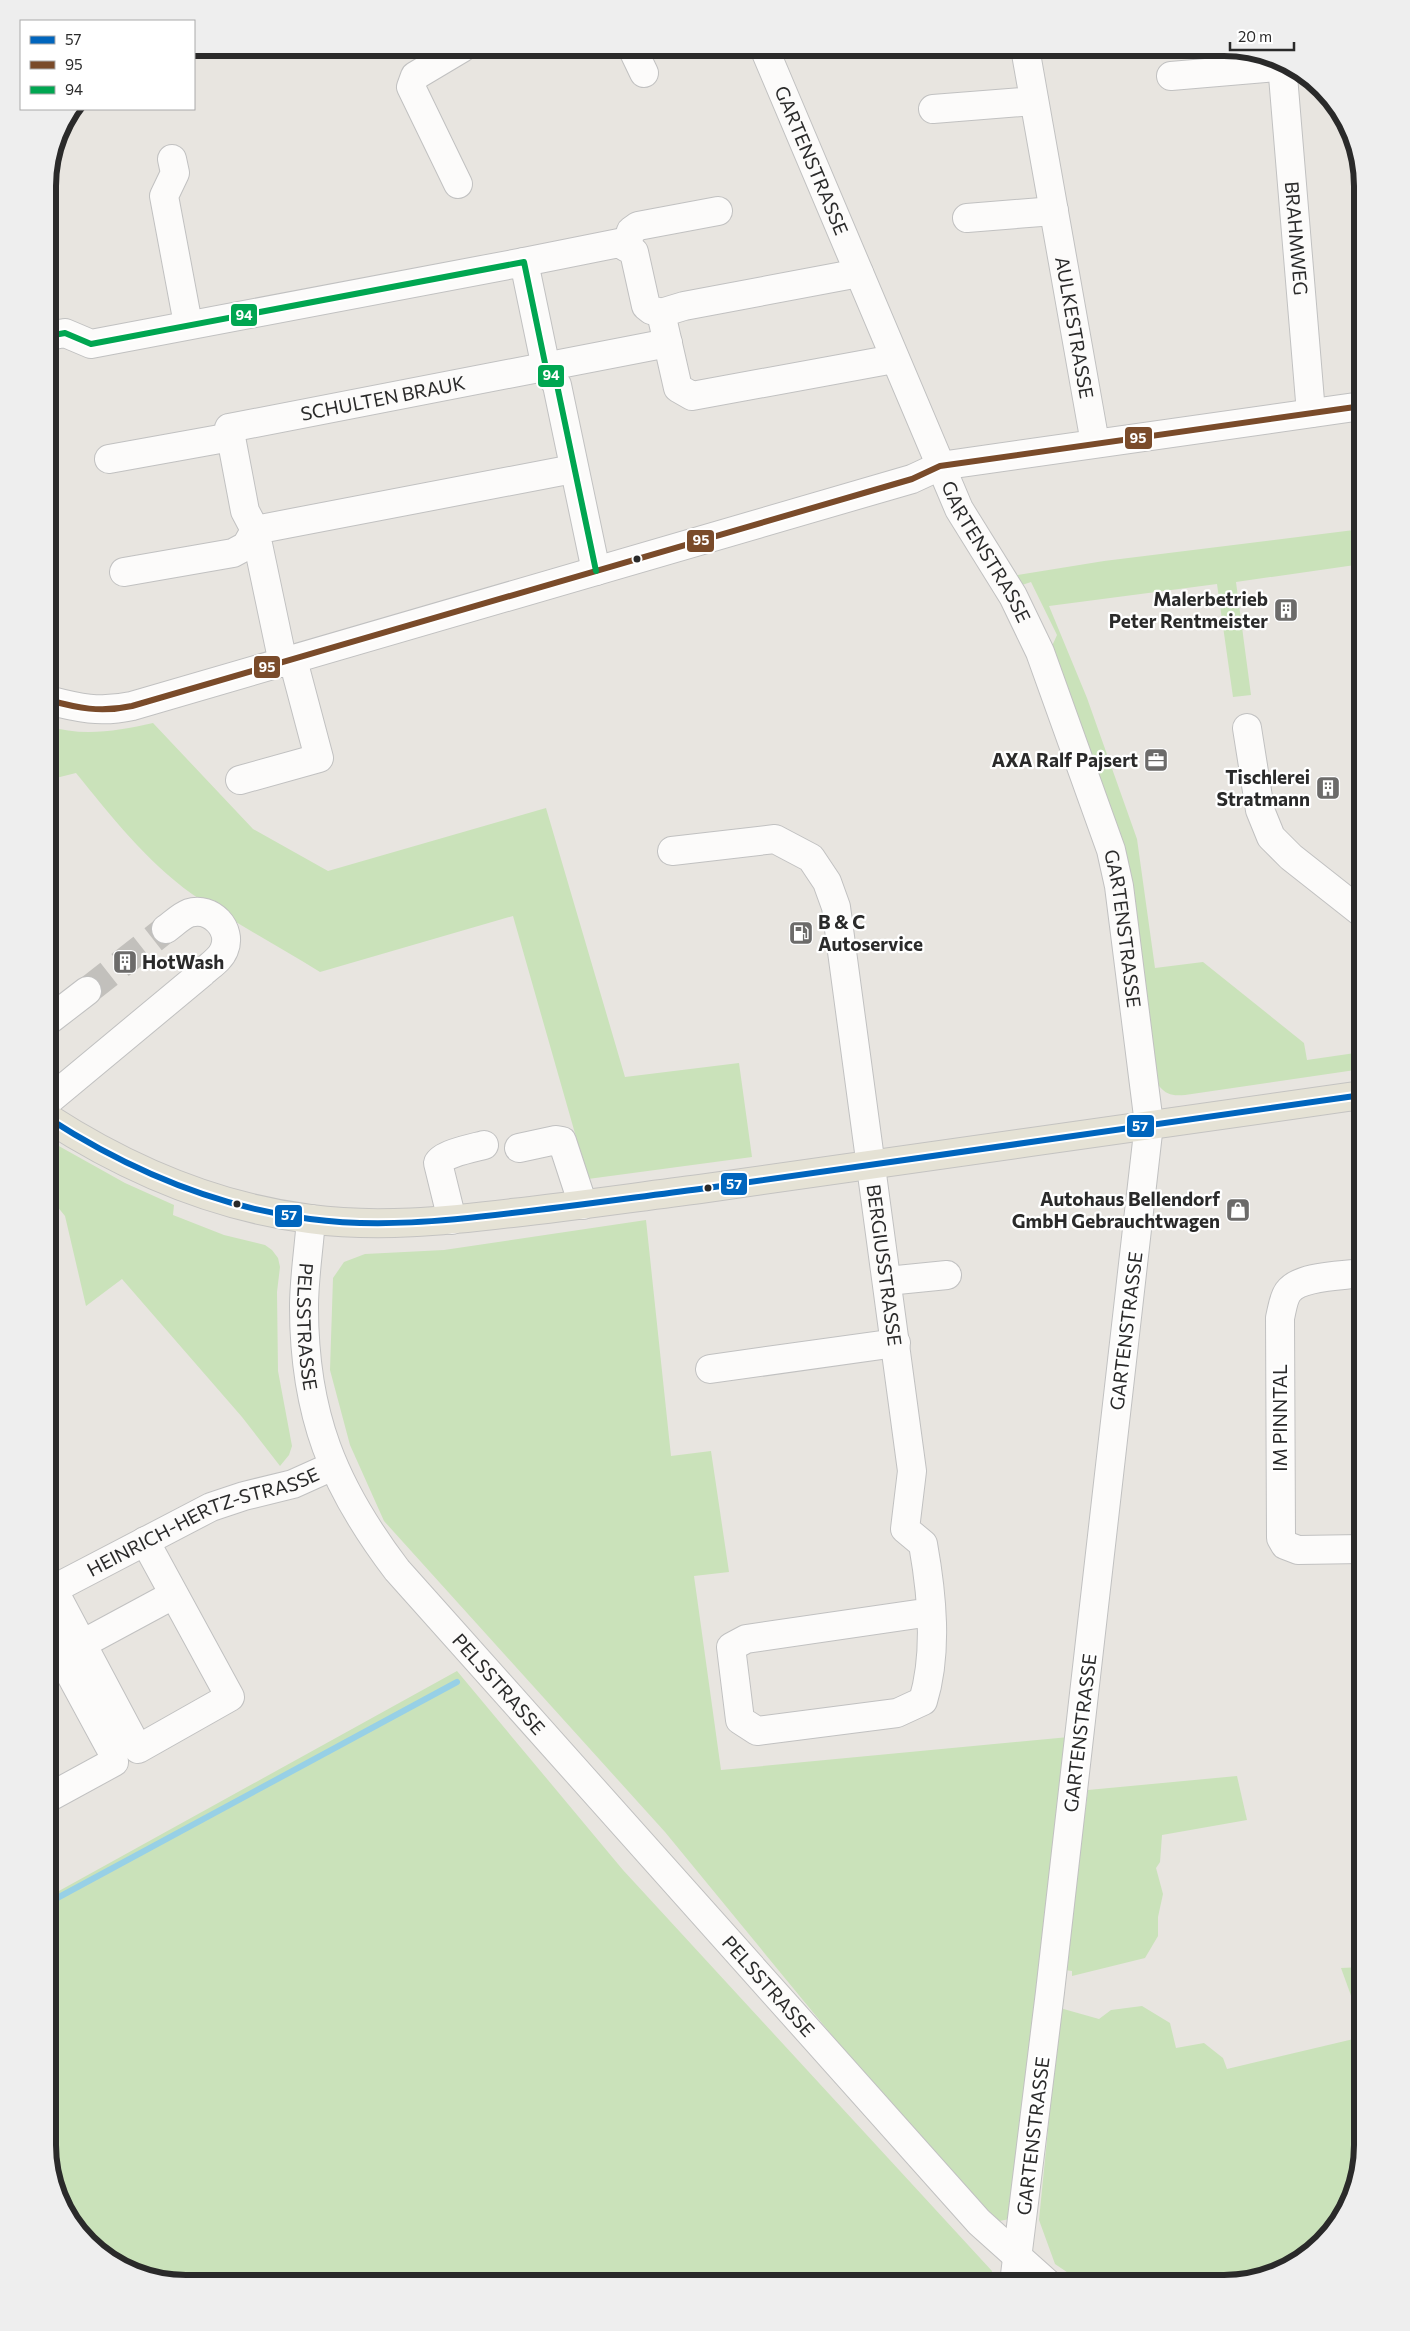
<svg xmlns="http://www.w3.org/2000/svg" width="1410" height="2331" viewBox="0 0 1410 2331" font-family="Commissioner,sans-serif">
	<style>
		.green { fill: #cae2ba }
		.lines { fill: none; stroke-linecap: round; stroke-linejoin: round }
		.stream { stroke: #97d0e6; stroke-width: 6 }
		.minor-tunnel { stroke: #c2c0bc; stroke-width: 28; stroke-dasharray: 28 14; stroke-linecap: butt }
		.minor-casing { stroke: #c1c1c1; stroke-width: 30 }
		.major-casing { stroke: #c4c3c1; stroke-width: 30 }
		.minor { stroke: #fcfbfa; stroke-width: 28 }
		.major { stroke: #e5e2d5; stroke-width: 28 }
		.bus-1-casing { stroke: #fff; stroke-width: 10 }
		.bus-2-casing { stroke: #fff; stroke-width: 10 }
		.bus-3-casing { stroke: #fff; stroke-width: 10 }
		.bus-1 { stroke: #0065bd; stroke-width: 6 }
		.bus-2 { stroke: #7a4b2a; stroke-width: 6 }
		.bus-3 { stroke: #00a651; stroke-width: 6 }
		.bus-dot { fill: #2a2a2a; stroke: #fff; stroke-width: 2 }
		.labels { text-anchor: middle; stroke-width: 4.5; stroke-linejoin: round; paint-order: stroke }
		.street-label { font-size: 19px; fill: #2a2a2a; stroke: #fff }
		.poi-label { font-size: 19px; font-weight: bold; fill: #2a2a2a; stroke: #fff; text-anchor: end }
		.rim { fill: none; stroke: #2a2a2a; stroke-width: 6 }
		.line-badge { stroke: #fff; stroke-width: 2 }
		.badge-label { font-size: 14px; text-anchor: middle; font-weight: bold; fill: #fff }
	</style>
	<rect width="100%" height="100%" fill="#e8e5e0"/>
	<!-- green -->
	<g class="green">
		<path d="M1362,529V564L1236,582L1251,695L1233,697L1217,584L1049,606L1087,698L1137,839L1155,968L1203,962L1304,1043L1307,1060L1362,1052V1069L1185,1095C1172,1096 1167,1095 1159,1086L1129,870L1072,698L1052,646L1057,635L1031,582L1016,587L1011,576L1104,561Z"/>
		<path d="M153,723L253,829L328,871L546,808L625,1077L739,1063L752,1157L588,1179L513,916L320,972C278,946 233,922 192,894C146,861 111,816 76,773L48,780V726C82,737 118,731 153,723Z"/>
		<polygon points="48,1140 125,1183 174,1205 173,1215 224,1235 265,1245 272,1250 278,1258 280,1267 277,1292 278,1371 292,1446 289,1455 280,1466 242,1417 122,1279 86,1306 65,1216 48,1195"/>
		<polygon points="646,1220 671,1456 711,1451 729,1572 694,1576 721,1770 1069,1737 1010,2219 999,2221 993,2217 867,2078 665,1832 384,1521 350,1445 330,1370 333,1278 344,1262 365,1254 444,1250"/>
		<polygon points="457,1671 623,1870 992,2271 990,2283 177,2283 109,2260 62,2207 48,2145 48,1897"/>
		<polygon points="1237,1776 1247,1820 1162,1835 1160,1862 1156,1868 1163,1894 1158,1917 1158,1936 1145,1958 1072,1976 1072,1971 1065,1970 1088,1790"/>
		<polygon points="1362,1967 1362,2026 1341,1968"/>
		<polygon points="1142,2006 1170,2023 1176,2048 1204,2043 1223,2058 1227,2069 1362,2037 1362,2145 1344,2214 1286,2269 1224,2283 1083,2283 1055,2264 1039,2220 1060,2008 1099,2019 1111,2010"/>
	</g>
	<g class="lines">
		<!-- stream -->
		<polyline class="stream" points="48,1903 457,1682"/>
		<!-- minor-tunnel -->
		<polyline class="minor-tunnel" points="87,991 166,929"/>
		<defs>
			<g id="minor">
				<polyline points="632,48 644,73"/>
				<path id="s1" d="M764,48L959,509L1013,596L1040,652L1111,850L1119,886L1149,1124L1050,1992L1014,2283"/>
				<path id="s2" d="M1025,48L1095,443"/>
				<path id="s3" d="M1282,64L1311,413"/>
				<polyline points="1171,76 1288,66"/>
				<polyline points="933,109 1034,101"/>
				<polyline points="172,159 175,173 164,196 188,324"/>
				<polyline points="458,184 411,87 415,76 462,48"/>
				<polyline points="967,218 1054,211"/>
				<polyline points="626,247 631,231 638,226 718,211"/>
				<polyline points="524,262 619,243 634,252 646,306 651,310 661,313"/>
				<polyline points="859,273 684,306 661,313 678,388 692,396 894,359"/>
				<polyline points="48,336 65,333 91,344 524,262 546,368 557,385 596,571"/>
				<path id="s4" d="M231,437L229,428L668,343"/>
				<polyline points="109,459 231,437 245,511 255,530 246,546 233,553 124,572"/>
				<polyline points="283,663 255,530 573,469"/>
				<path d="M48,700C78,708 100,713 132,706L912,479L940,466L1362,406"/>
				<polyline points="1247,728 1260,810 1271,837 1291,857 1362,913"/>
				<polyline points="240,780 319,758 293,660"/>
				<path id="s5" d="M672,851L775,839L811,858L827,882L836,907L912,1471L905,1529L923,1544C932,1594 938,1652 923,1701L897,1713L757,1731L740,1720L731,1647L746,1639L931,1612"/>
				<polyline points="48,1021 87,991"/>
				<path d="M48,1101L202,973C209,966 220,960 224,950C233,929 211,906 189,913C181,916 173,924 166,929"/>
				<polyline points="519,1148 556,1140 562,1141 583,1205"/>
				<path id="s6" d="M311,1219C309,1248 304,1278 304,1307C304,1414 333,1486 397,1570L979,2222L1047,2283"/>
				<path d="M452,1220L438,1163C442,1154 473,1148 484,1145"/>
				<polyline points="887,1281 947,1275"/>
				<polyline points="710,1369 896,1343"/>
				<path d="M1362,1549L1298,1550L1285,1545L1281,1538L1280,1318C1282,1310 1283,1299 1288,1292C1300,1275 1343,1276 1362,1273"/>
				<polyline points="53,1589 138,1749 230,1697 145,1541"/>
				<path id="s7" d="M48,1592L211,1507L244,1496L293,1484L333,1466"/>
				<polyline points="84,1643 173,1595"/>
				<polyline points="48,1798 114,1762 113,1753 108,1744 48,1633"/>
			</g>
			<path id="major" d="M48,1118C127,1169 216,1207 310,1219C377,1228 446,1221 512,1213C575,1206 637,1197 700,1189C921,1159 1141,1125 1362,1095"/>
		</defs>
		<!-- minor casing -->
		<use href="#minor" class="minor-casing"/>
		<!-- major casing -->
		<use href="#major" class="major-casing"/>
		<!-- minor -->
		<use href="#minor" class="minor"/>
		<!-- major -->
		<use href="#major" class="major"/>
		<defs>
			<path id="bus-1" d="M48,1118C127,1169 216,1207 310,1219C377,1228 446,1221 512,1213C575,1206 637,1197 700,1189C921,1159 1141,1125 1362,1095"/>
			<path id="bus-2" d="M48,700C78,708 100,713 132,706L912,479L940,466L1362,406"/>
			<polyline id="bus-3" points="48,336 65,333 91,344 524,262 546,368 557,385 596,571"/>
		</defs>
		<!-- bus-1 casing -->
		<use href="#bus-1" class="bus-1-casing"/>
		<!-- bus-2 casing -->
		<use href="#bus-2" class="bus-2-casing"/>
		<!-- bus-3 casing -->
		<use href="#bus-3" class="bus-3-casing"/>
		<!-- bus-1 -->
		<use href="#bus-1" class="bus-1"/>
		<!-- bus-2 -->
		<use href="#bus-2" class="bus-2"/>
		<!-- bus-3 -->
		<use href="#bus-3" class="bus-3"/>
	</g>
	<!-- icons -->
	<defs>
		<symbol id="building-square" viewBox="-11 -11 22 22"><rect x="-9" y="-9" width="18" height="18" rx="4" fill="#6c6b6a" stroke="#fff"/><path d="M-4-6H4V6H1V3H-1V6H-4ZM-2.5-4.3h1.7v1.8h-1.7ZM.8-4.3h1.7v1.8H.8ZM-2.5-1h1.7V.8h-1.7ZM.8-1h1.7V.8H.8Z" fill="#fff"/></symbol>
		<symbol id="office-square" viewBox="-11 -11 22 22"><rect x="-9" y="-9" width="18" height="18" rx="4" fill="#6c6b6a" stroke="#fff"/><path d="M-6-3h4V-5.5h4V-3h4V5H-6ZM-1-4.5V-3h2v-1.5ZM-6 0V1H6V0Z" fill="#fff"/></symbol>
		<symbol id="fuel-square" viewBox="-11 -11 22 22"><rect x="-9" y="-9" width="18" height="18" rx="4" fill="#6c6b6a" stroke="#fff"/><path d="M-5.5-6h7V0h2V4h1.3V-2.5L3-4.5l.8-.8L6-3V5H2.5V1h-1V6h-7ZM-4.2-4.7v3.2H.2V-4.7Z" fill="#fff"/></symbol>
		<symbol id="shop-square" viewBox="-11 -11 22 22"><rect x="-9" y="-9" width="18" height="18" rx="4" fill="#6c6b6a" stroke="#fff"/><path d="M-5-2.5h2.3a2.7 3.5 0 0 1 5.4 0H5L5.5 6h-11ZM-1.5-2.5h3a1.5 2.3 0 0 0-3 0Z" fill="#fff"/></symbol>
	</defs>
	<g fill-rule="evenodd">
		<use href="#building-square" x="1272" y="596" width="28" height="28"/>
		<use href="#office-square" x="1142" y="746" width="28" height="28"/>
		<use href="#building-square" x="1314" y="774" width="28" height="28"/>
		<use href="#fuel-square" x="787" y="919" width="28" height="28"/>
		<use href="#building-square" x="111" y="948" width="28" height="28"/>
		<use href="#shop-square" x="1224" y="1196" width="28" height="28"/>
	</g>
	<!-- markers -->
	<g class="bus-dot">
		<circle cx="637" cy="559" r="4.5"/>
		<circle cx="708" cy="1188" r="4.5"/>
		<circle cx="237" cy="1204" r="4.5"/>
	</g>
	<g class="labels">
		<!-- street labels -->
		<g class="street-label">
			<text dy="7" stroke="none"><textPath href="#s1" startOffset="122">GARTENSTRASSE</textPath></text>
			<text dy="7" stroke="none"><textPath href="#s3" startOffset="175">BRAHMWEG</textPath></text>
			<text dy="7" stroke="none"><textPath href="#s2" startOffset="284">AULKESTRASSE</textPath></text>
			<text dy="7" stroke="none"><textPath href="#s4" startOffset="166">SCHULTEN BRAUK</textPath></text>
			<text dy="7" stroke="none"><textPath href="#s1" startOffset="551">GARTENSTRASSE</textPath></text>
			<text dy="7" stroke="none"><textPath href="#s1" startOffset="955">GARTENSTRASSE</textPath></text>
			<text dy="7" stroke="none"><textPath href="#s5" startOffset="561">BERGIUSSTRASSE</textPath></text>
			<text dy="7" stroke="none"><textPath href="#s6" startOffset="108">PELSSTRASSE</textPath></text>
			<text transform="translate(1126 1331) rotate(-83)" y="7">GARTENSTRASSE</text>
			<text transform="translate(1280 1418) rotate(-90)" y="7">IM PINNTAL</text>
			<text dy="7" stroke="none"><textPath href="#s7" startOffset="171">HEINRICH-HERTZ-STRASSE</textPath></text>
			<text dy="7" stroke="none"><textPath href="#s6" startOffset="526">PELSSTRASSE</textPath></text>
			<text transform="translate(1080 1733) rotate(-83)" y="7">GARTENSTRASSE</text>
			<text dy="7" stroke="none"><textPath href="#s6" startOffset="931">PELSSTRASSE</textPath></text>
			<text transform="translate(1033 2136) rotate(-83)" y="7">GARTENSTRASSE</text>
		</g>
		<!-- poi labels -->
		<g class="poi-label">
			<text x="1268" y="606">Malerbetrieb<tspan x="1268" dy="22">Peter Rentmeister</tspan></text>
			<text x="1138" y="767">AXA Ralf Pajsert</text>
			<text x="1310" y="784">Tischlerei<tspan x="1310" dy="22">Stratmann</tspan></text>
			<text x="818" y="929" text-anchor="start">B &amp; C<tspan x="818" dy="22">Autoservice</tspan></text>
			<text x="142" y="969" text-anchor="start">HotWash</text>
			<text x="1220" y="1206">Autohaus Bellendorf<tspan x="1220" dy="22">GmbH Gebrauchtwagen</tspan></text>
		</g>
	</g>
	<!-- crop -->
	<path d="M0 0H1410V2331H0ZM186 56H1224A130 130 0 0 1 1354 186V2145A130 130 0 0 1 1224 2275H186A130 130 0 0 1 56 2145V186A130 130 0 0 1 186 56Z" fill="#eee" fill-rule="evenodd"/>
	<path class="rim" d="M186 56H1224A130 130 0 0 1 1354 186V2145A130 130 0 0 1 1224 2275H186A130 130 0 0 1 56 2145V186A130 130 0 0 1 186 56Z"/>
	<g class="line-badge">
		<rect x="230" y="303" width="28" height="24" rx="5" fill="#00a651"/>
		<rect x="537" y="364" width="28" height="24" rx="5" fill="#00a651"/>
		<rect x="1124" y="426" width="29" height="24" rx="5" fill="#7a4b2a"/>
		<rect x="686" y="529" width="29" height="24" rx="5" fill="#7a4b2a"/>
		<rect x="253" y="655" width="28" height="24" rx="5" fill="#7a4b2a"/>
		<rect x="1126" y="1114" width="29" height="24" rx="5" fill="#0065bd"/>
		<rect x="720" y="1172" width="28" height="24" rx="5" fill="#0065bd"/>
		<rect x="274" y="1204" width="29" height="24" rx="5" fill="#0065bd"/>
	</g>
	<g class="badge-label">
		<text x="244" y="320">94</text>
		<text x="551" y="380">94</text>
		<text x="1138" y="443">95</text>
		<text x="701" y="545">95</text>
		<text x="267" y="672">95</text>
		<text x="1140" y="1131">57</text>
		<text x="734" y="1189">57</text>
		<text x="289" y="1220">57</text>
	</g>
	<!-- legend -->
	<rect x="20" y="20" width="175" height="90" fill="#ffffff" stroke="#aaaaaa"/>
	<rect x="30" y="36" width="25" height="8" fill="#0065bd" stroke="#aaaaaa"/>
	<text x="65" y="45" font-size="15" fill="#2a2a2a">57</text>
	<rect x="30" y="61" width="25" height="8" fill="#7a4b2a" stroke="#aaaaaa"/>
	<text x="65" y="70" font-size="15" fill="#2a2a2a">95</text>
	<rect x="30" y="86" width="25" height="8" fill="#00a651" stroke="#aaaaaa"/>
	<text x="65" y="95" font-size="15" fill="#2a2a2a">94</text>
	<!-- scale -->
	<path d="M1230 42v8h64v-8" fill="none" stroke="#2a2a2a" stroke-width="2.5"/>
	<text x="1238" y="42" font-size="15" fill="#2a2a2a" stroke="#ffffff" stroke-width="4" paint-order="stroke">20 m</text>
</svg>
